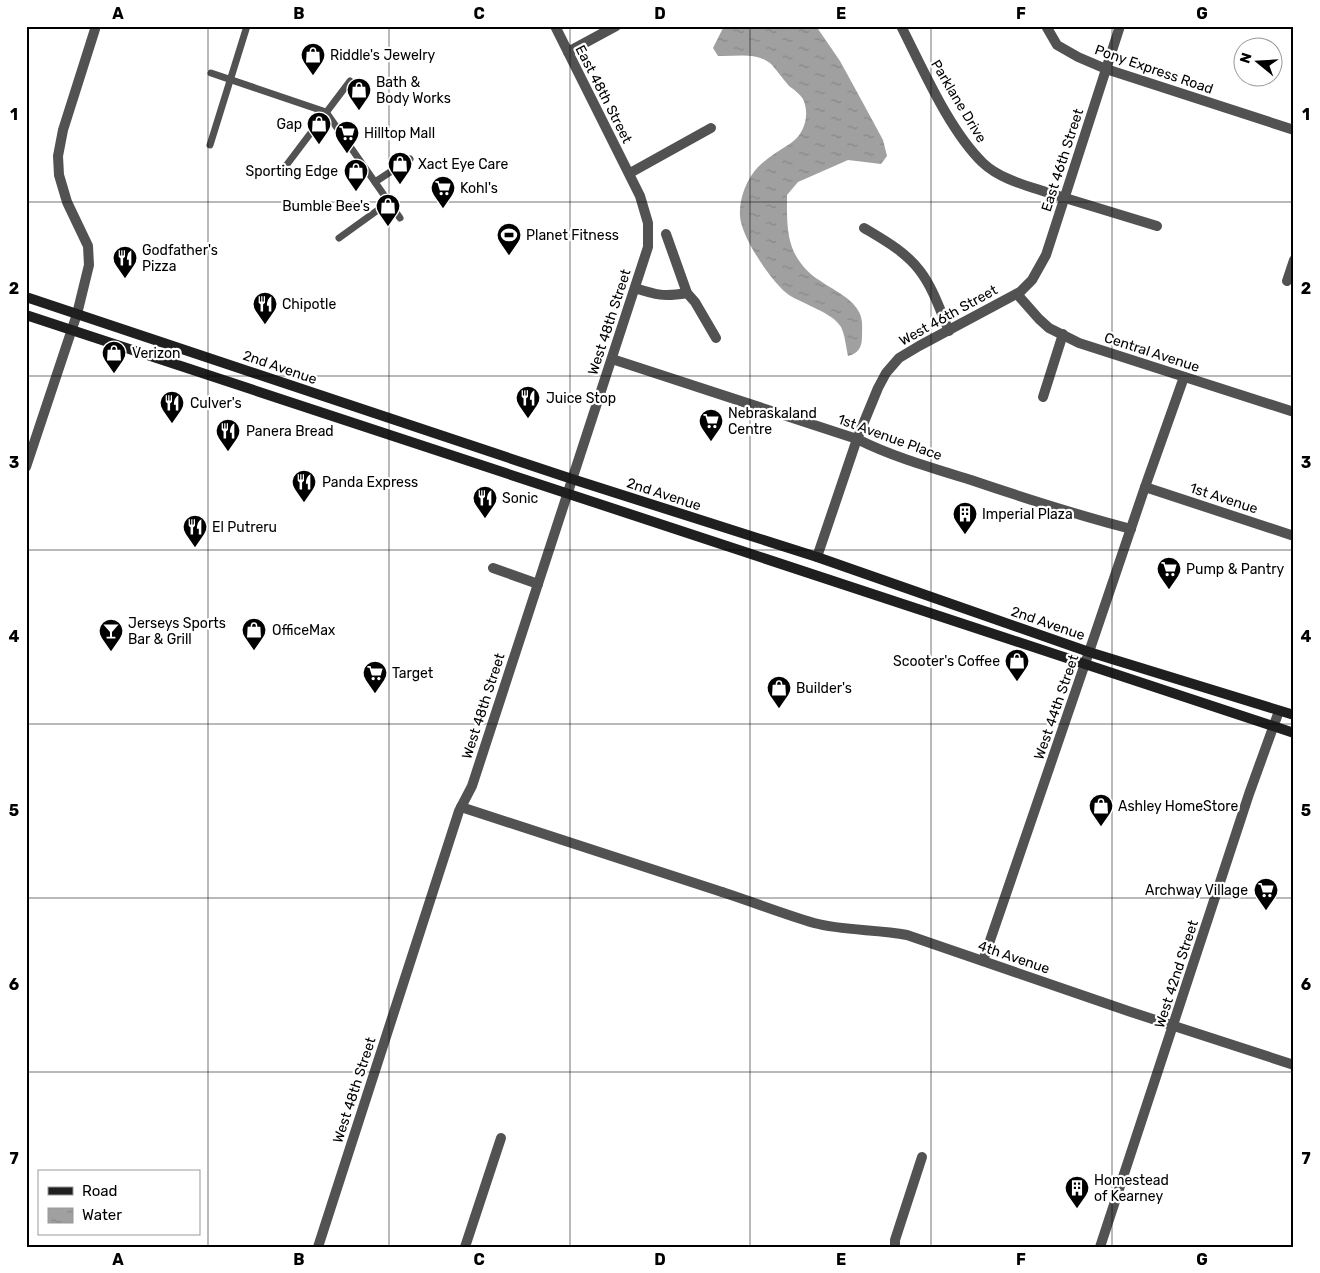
<svg xmlns="http://www.w3.org/2000/svg" width="1320" height="1273" viewBox="0 0 1320 1273" font-family="Rubik,sans-serif">
	<style>
		.water { fill: url(#water-ripples) }
		.lines { fill: none; stroke-linecap: round; stroke-linejoin: round }
		.pedestrian { stroke: #525252; stroke-width: 7 }
		.minor { stroke: #525252; stroke-width: 10 }
		.tertiary { stroke: #525252; stroke-width: 10 }
		.secondary { stroke: #1f1f1f; stroke-width: 10 }
		.grid { fill: none; stroke: #000; stroke-width: 1; stroke-opacity: 0.55 }
		.labels { text-anchor: middle; stroke-width: 4.5; stroke-linejoin: round; paint-order: stroke }
		.poi-label { font-size: 14px; fill: #000; stroke: #fff; text-anchor: start }
		.street-label { font-size: 14px; fill: #000; stroke: #fff }
		.neatline { fill: none; stroke: #000; stroke-width: 2 }
		.grid-label { font-size: 16px; text-anchor: middle; font-weight: bold; fill: #000 }
	</style>
	<defs>
		<pattern id="water-ripples" width="26" height="14" patternUnits="userSpaceOnUse" patternTransform="scale(1.25)"><rect width="26" height="14" fill="#a0a0a0"/><path d="M2 4q2-2 4 0t4 0M15 11q2-2 4 0t4 0" fill="none" stroke="#888"/></pattern>
	</defs>
	<rect width="100%" height="100%" fill="#fff"/>
	<!-- water -->
	<path class="water" d="M724,26H816L840,61L863,103L883,140L887,156L881,164L848,160L798,182L787,195C787,213 786,235 794,252C799,263 809,274 819,280C833,290 853,298 860,314C863,321 862,330 862,337C862,347 858,354 848,356C846,347 845,335 841,327C833,313 803,304 789,295C772,283 741,237 740,216C739,199 746,180 758,167C768,157 779,151 791,143C805,133 810,114 803,99C800,94 793,89 789,86C783,79 778,72 772,65C757,51 737,57 718,56L713,48Z"/>
	<g class="lines">
		<!-- pedestrian -->
		<g class="pedestrian">
			<polyline points="211,73 326,112 400,218"/>
			<polyline points="210,145 247,26"/>
			<polyline points="282,171 350,81"/>
			<polyline points="375,182 410,159"/>
			<polyline points="339,238 389,202"/>
		</g>
		<!-- minor -->
		<g class="minor">
			<path d="M901,26C923,69 949,130 983,163C1001,180 1029,186 1052,194C1087,205 1122,215 1157,226"/>
			<polyline points="1046,26 1057,45 1078,57 1106,69 1294,130"/>
			<polyline points="568,52 616,26"/>
			<polyline points="630,173 711,128"/>
			<path d="M864,228C884,240 906,252 920,271C933,288 940,310 949,331"/>
			<polyline points="666,234 687,293 695,302 716,338"/>
			<polyline points="1287,281 1294,260"/>
			<path d="M635,288C656,295 664,297 687,293"/>
			<polyline points="1017,294 1039,319 1049,328 1079,343 1294,412"/>
			<path d="M612,359L857,439C893,457 932,468 971,480C1024,498 1077,515 1131,529"/>
			<polyline points="1043,397 1063,334"/>
			<polyline points="26,467 77,314 89,265 88,246 67,202 59,175 58,156 63,130 96,26"/>
			<polyline points="1145,487 1294,536"/>
			<polyline points="817,557 857,439 878,388 886,373 899,358 919,346 1020,292 1032,280 1046,255 1120,26"/>
			<polyline points="493,568 538,584"/>
			<polyline points="1089,652 1145,487 1184,377"/>
			<polyline points="461,807 722,892"/>
			<polyline points="465,1247 501,1138"/>
			<polyline points="895,1247 895,1240 922,1157"/>
			<polyline points="1100,1247 1249,794 1279,711"/>
		</g>
		<!-- tertiary -->
		<g class="tertiary">
			<path d="M722,892C753,902 783,914 814,923C844,931 877,929 907,935L1131,1012L1294,1065"/>
			<polyline points="983,961 1089,652"/>
			<polyline points="318,1247 459,811 472,786 648,247 648,223 640,196 555,26"/>
		</g>
		<!-- secondary -->
		<g class="secondary">
			<polyline points="26,297 572,479 817,557 1089,652 1294,715"/>
			<polyline points="26,315 1294,733"/>
		</g>
	</g>
	<!-- grid -->
	<path class="grid" d="M208,26V1247M389,26V1247M570,26V1247M750,26V1247M931,26V1247M1112,26V1247M26,202H1294M26,376H1294M26,550H1294M26,724H1294M26,898H1294M26,1072H1294"/>
	<!-- icons -->
	<defs>
		<symbol id="shop-pin" viewBox="-11 -11 22 30"><path d="M0 17L-7.5 6A9.5 9.5 0 1 1 7.5 6Z" fill="#000" stroke="#fff"/><path d="M-5-2.5h2.3a2.7 3.5 0 0 1 5.4 0H5L5.5 6h-11ZM-1.5-2.5h3a1.5 2.3 0 0 0-3 0Z" fill="#fff"/></symbol>
		<symbol id="supermarket-pin" viewBox="-11 -11 22 30"><path d="M0 17L-7.5 6A9.5 9.5 0 1 1 7.5 6Z" fill="#000" stroke="#fff"/><path d="M-6-5.5h2.5l.6 2H6L4.5 2H-2.5L-4.4-4H-6ZM-1.5 3.2a1.3 1.3 0 1 0 .1 0ZM3 3.2a1.3 1.3 0 1 0 .1 0Z" fill="#fff"/></symbol>
		<symbol id="stadium-pin" viewBox="-11 -11 22 30"><path d="M0 17L-7.5 6A9.5 9.5 0 1 1 7.5 6Z" fill="#000" stroke="#fff"/><path d="M0-5a6.5 5 0 1 0 0 10a6.5 5 0 1 0 0-10ZM-3.5-1.8h7v3.6h-7Z" fill="#fff"/></symbol>
		<symbol id="restaurant-pin" viewBox="-11 -11 22 30"><path d="M0 17L-7.5 6A9.5 9.5 0 1 1 7.5 6Z" fill="#000" stroke="#fff"/><path d="M-5-6h1v4h1v-4h1v4h1v-4h1v5L-1.5 .5V6h-2V.5L-5-1ZM5-6V6H3V1.5H1.5Q1.5-4 5-6Z" fill="#fff"/></symbol>
		<symbol id="building-pin" viewBox="-11 -11 22 30"><path d="M0 17L-7.5 6A9.5 9.5 0 1 1 7.5 6Z" fill="#000" stroke="#fff"/><path d="M-4-6H4V6H1V3H-1V6H-4ZM-2.5-4.3h1.7v1.8h-1.7ZM.8-4.3h1.7v1.8H.8ZM-2.5-1h1.7V.8h-1.7ZM.8-1h1.7V.8H.8Z" fill="#fff"/></symbol>
		<symbol id="bar-pin" viewBox="-11 -11 22 30"><path d="M0 17L-7.5 6A9.5 9.5 0 1 1 7.5 6Z" fill="#000" stroke="#fff"/><path d="M-6-5H6L.8 .8V4.5H3.5V6h-7V4.5H-.8V.8Z" fill="#fff"/></symbol>
	</defs>
	<g fill-rule="evenodd">
		<use href="#shop-pin" x="299" y="41" width="28" height="38"/>
		<use href="#shop-pin" x="345" y="76" width="28" height="38"/>
		<use href="#shop-pin" x="305" y="110" width="28" height="38"/>
		<use href="#supermarket-pin" x="333" y="119" width="28" height="38"/>
		<use href="#shop-pin" x="386" y="150" width="28" height="38"/>
		<use href="#shop-pin" x="342" y="157" width="28" height="38"/>
		<use href="#supermarket-pin" x="429" y="174" width="28" height="38"/>
		<use href="#shop-pin" x="374" y="192" width="28" height="38"/>
		<use href="#stadium-pin" x="495" y="221" width="28" height="38"/>
		<use href="#restaurant-pin" x="111" y="244" width="28" height="38"/>
		<use href="#restaurant-pin" x="251" y="290" width="28" height="38"/>
		<use href="#shop-pin" x="100" y="339" width="28" height="38"/>
		<use href="#restaurant-pin" x="514" y="384" width="28" height="38"/>
		<use href="#restaurant-pin" x="158" y="389" width="28" height="38"/>
		<use href="#supermarket-pin" x="697" y="407" width="28" height="38"/>
		<use href="#restaurant-pin" x="214" y="417" width="28" height="38"/>
		<use href="#restaurant-pin" x="290" y="468" width="28" height="38"/>
		<use href="#restaurant-pin" x="471" y="484" width="28" height="38"/>
		<use href="#building-pin" x="951" y="500" width="28" height="38"/>
		<use href="#restaurant-pin" x="181" y="513" width="28" height="38"/>
		<use href="#supermarket-pin" x="1155" y="555" width="28" height="38"/>
		<use href="#shop-pin" x="240" y="616" width="28" height="38"/>
		<use href="#bar-pin" x="97" y="617" width="28" height="38"/>
		<use href="#shop-pin" x="1003" y="647" width="28" height="38"/>
		<use href="#supermarket-pin" x="361" y="659" width="28" height="38"/>
		<use href="#shop-pin" x="765" y="674" width="28" height="38"/>
		<use href="#shop-pin" x="1087" y="792" width="28" height="38"/>
		<use href="#supermarket-pin" x="1252" y="876" width="28" height="38"/>
		<use href="#building-pin" x="1063" y="1174" width="28" height="38"/>
	</g>
	<g class="labels">
		<!-- poi labels -->
		<g class="poi-label">
			<text x="330" y="60">Riddle's Jewelry</text>
			<text x="376" y="87">Bath &amp;<tspan x="376" dy="16">Body Works</tspan></text>
			<text x="302" y="129" text-anchor="end">Gap</text>
			<text x="364" y="138">Hilltop Mall</text>
			<text x="418" y="169">Xact Eye Care</text>
			<text x="338" y="176" text-anchor="end">Sporting Edge</text>
			<text x="460" y="193">Kohl's</text>
			<text x="370" y="211" text-anchor="end">Bumble Bee's</text>
			<text x="526" y="240">Planet Fitness</text>
			<text x="142" y="255">Godfather's<tspan x="142" dy="16">Pizza</tspan></text>
			<text x="282" y="309">Chipotle</text>
			<text x="132" y="358">Verizon</text>
			<text x="546" y="403">Juice Stop</text>
			<text x="190" y="408">Culver's</text>
			<text x="728" y="418">Nebraskaland<tspan x="728" dy="16">Centre</tspan></text>
			<text x="246" y="436">Panera Bread</text>
			<text x="322" y="487">Panda Express</text>
			<text x="502" y="503">Sonic</text>
			<text x="982" y="519">Imperial Plaza</text>
			<text x="212" y="532">El Putreru</text>
			<text x="1186" y="574">Pump &amp; Pantry</text>
			<text x="128" y="628">Jerseys Sports<tspan x="128" dy="16">Bar &amp; Grill</tspan></text>
			<text x="272" y="635">OfficeMax</text>
			<text x="1000" y="666" text-anchor="end">Scooter's Coffee</text>
			<text x="392" y="678">Target</text>
			<text x="796" y="693">Builder's</text>
			<text x="1118" y="811">Ashley HomeStore</text>
			<text x="1248" y="895" text-anchor="end">Archway Village</text>
			<text x="1094" y="1185">Homestead<tspan x="1094" dy="16">of Kearney</tspan></text>
		</g>
		<!-- street labels -->
		<g class="street-label">
			<text transform="translate(1154 69) rotate(19)" y="5">Pony Express Road</text>
			<text transform="translate(604 94) rotate(63)" y="5">East 48th Street</text>
			<text transform="translate(959 101) rotate(59)" y="5">Parklane Drive</text>
			<text transform="translate(1062 160) rotate(-72)" y="5">East 46th Street</text>
			<text transform="translate(948 315) rotate(-29)" y="5">West 46th Street</text>
			<text transform="translate(609 322) rotate(-72)" y="5">West 48th Street</text>
			<text transform="translate(1152 352) rotate(18)" y="5">Central Avenue</text>
			<text transform="translate(280 367) rotate(19)" y="5">2nd Avenue</text>
			<text transform="translate(890 437) rotate(20)" y="5">1st Avenue Place</text>
			<text transform="translate(664 494) rotate(18)" y="5">2nd Avenue</text>
			<text transform="translate(1224 498) rotate(18)" y="5">1st Avenue</text>
			<text transform="translate(1048 623) rotate(19)" y="5">2nd Avenue</text>
			<text transform="translate(483 706) rotate(-72)" y="5">West 48th Street</text>
			<text transform="translate(1056 707) rotate(-71)" y="5">West 44th Street</text>
			<text transform="translate(1014 957) rotate(19)" y="5">4th Avenue</text>
			<text transform="translate(1176 974) rotate(-72)" y="5">West 42nd Street</text>
			<text transform="translate(354 1090) rotate(-72)" y="5">West 48th Street</text>
		</g>
	</g>
	<!-- border -->
	<rect width="1320" height="1273" fill="none" stroke="#ffffff" stroke-width="55"/>
	<!-- legend -->
	<rect x="38" y="1170" width="162" height="65" fill="#ffffff" stroke="#999999"/>
	<rect x="48" y="1187" width="25" height="8" fill="#1f1f1f" stroke="#999999"/>
	<text x="82" y="1196" font-size="15" fill="#000000">Road</text>
	<rect x="48" y="1208" width="25" height="15" fill="url(#water-ripples)" stroke="#999999"/>
	<text x="82" y="1220" font-size="15" fill="#000000">Water</text>
	<!-- north arrow -->
	<g transform="translate(1258 62) rotate(288)"><circle r="24" fill="#ffffff" stroke="#999999"/>
	<path d="M0-4L9 19L0 12L-9 19Z" fill="#000000"/>
	<text y="-8" font-size="14" font-weight="bold" text-anchor="middle" fill="#000000">N</text>
	</g>
	<rect x="28" y="28" width="1264" height="1218" class="neatline"/>
	<g class="grid-label">
		<text x="118" y="19">A</text>
		<text x="299" y="19">B</text>
		<text x="479" y="19">C</text>
		<text x="660" y="19">D</text>
		<text x="841" y="19">E</text>
		<text x="1021" y="19">F</text>
		<text x="1202" y="19">G</text>
		<text x="14" y="120">1</text>
		<text x="1306" y="120">1</text>
		<text x="14" y="294">2</text>
		<text x="1306" y="294">2</text>
		<text x="14" y="468">3</text>
		<text x="1306" y="468">3</text>
		<text x="14" y="642">4</text>
		<text x="1306" y="642">4</text>
		<text x="14" y="816">5</text>
		<text x="1306" y="816">5</text>
		<text x="14" y="990">6</text>
		<text x="1306" y="990">6</text>
		<text x="14" y="1164">7</text>
		<text x="1306" y="1164">7</text>
		<text x="118" y="1265">A</text>
		<text x="299" y="1265">B</text>
		<text x="479" y="1265">C</text>
		<text x="660" y="1265">D</text>
		<text x="841" y="1265">E</text>
		<text x="1021" y="1265">F</text>
		<text x="1202" y="1265">G</text>
	</g>
</svg>
